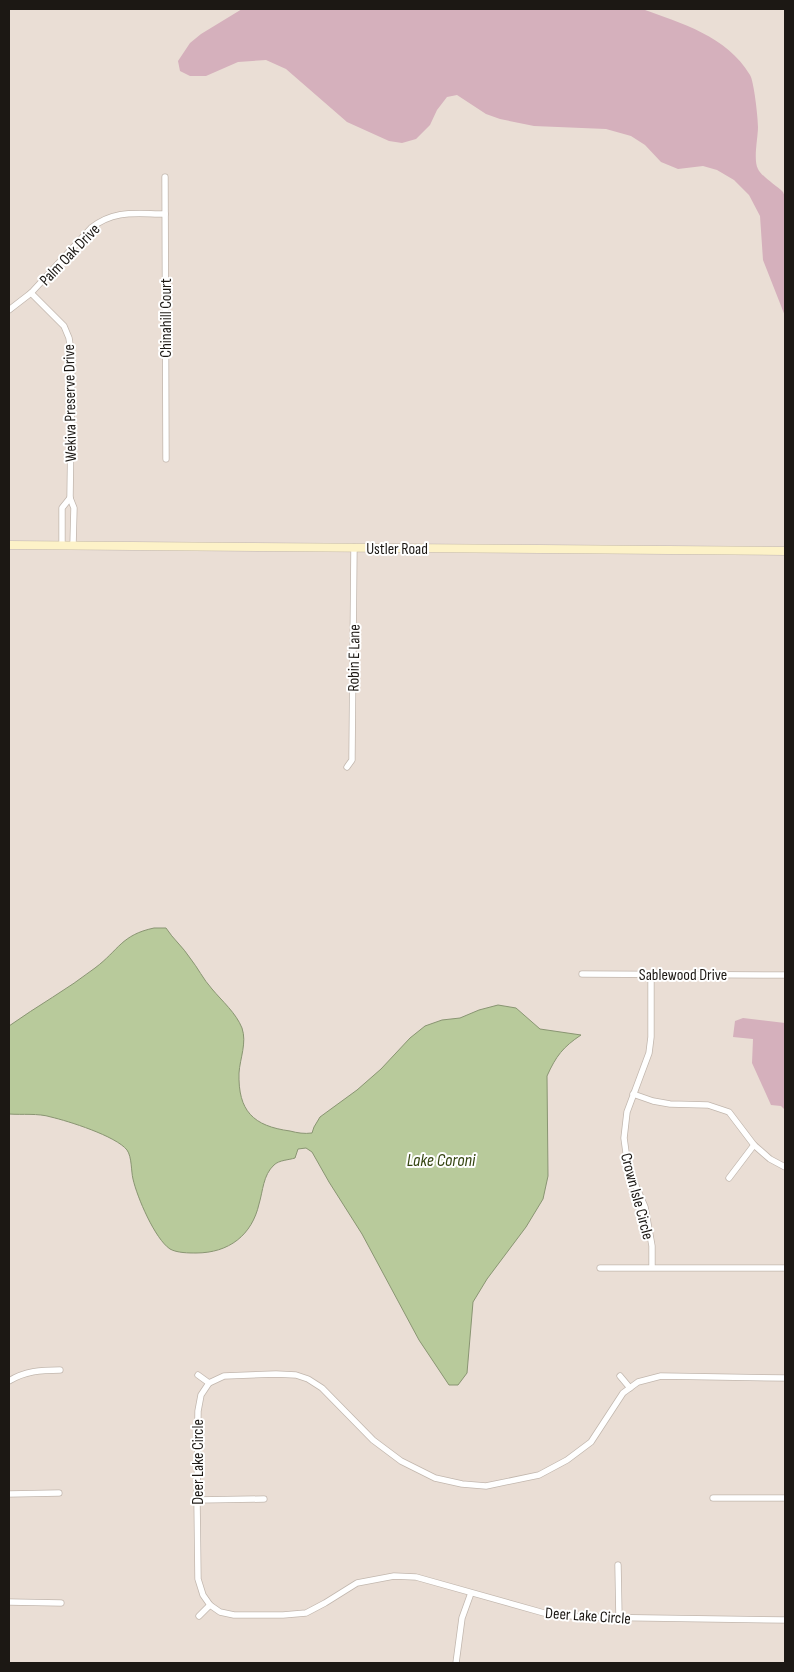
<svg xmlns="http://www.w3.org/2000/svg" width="794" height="1672" viewBox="0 0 794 1672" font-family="'Sofia Sans Condensed',sans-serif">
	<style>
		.green { fill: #d5b0bc }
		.water { fill: #b8ca9b; stroke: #899572 }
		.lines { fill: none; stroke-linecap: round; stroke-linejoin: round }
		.street-casing { stroke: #c2b7ae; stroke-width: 7 }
		.secondary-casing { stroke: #c2b7ae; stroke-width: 9 }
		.street { stroke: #fff; stroke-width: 5.5 }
		.secondary { stroke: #fdf2c8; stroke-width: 8 }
		.labels { text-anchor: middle; stroke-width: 4; stroke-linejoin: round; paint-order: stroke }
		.street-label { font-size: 16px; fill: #1c1814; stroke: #fff }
		.water-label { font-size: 18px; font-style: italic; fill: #364612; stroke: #fff }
	</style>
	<rect width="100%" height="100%" fill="#eaded5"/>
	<!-- green -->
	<g class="green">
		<path d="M242,9H642C681,23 727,36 750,75C754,81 758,118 758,127C758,138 753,160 758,169C761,176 777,186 783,192L785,197V316L763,260L760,216L749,195L734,180L717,170L703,166L678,169L661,162L645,145L631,136L606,129L534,126L500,119L486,114L457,95L447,97L437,110L430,125L416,139L402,143L389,141L347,122L286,69L266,60L238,62L206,76H190L180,71L178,61L190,43L201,34Z"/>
		<polygon points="743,1018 785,1023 785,1110 781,1106 771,1105 752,1063 753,1039 733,1037 735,1021"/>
	</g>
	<!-- water -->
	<path class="water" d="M154,928H166C173,939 183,947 190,958C198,968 203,979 212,989C222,1001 236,1013 242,1028C247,1043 240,1058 239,1073C238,1111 253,1126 290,1131C298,1133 304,1134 312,1133L314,1127L320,1117L357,1090L381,1069L410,1038L425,1026L442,1020L460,1018L479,1010L498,1005L516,1008L540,1029L581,1035C563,1047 556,1056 547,1076L548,1176L543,1199L526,1227L487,1279L473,1302L467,1373L458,1385H449L419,1340L362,1234L329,1182L312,1152L306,1148L298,1149L295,1158C289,1160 279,1160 274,1165C263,1175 263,1191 259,1204C252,1235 229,1253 196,1253C189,1253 177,1253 170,1249C155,1239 137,1197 133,1179C131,1171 132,1157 127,1150C116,1136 68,1121 51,1117C38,1113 22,1115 9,1114V1026C37,1006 68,989 95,968C119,950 121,935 154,928Z"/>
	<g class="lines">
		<defs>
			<g id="street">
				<polyline points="165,177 166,459"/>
				<polyline points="31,293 64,326 69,338 72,358 70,498 74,508 73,545"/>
				<path d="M9,310L31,293L91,228C115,209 137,214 165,214"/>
				<polyline points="62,545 62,508 70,498"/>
				<polyline points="347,767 352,760 352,755 354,547"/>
				<polyline points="582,974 785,975"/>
				<polyline points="651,974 651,1037 649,1053 627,1112 624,1138 628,1167 645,1207 652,1246 652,1267"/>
				<polyline points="633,1094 653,1101 670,1104 708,1105 729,1112 754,1145 770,1159 785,1167"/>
				<polyline points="729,1178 754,1145"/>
				<polyline points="600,1268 785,1268"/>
				<polyline points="198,1375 209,1383"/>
				<polyline points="620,1376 630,1388"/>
				<polyline points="785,1378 661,1376 638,1382 623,1393 591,1442 567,1460 539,1475 486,1486 462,1484 435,1478 401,1461 373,1440 322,1388 308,1379 296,1375 276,1374 224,1376 209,1383 201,1395 198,1411 197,1500 198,1579 203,1595 210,1605 220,1612 234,1615 283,1615 306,1613 325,1603 357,1583 394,1576 416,1577 544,1613 581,1617 785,1620"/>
				<path d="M9,1381C25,1371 41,1370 60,1370"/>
				<polyline points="9,1494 59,1493"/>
				<polyline points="713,1498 785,1498"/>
				<polyline points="197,1500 264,1499"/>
				<polyline points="618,1565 619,1618"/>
				<polyline points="9,1602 61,1603"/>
				<polyline points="199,1616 210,1605"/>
				<polyline points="456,1663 462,1618 471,1593"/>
			</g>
			<polyline id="secondary" points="9,545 785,551"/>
		</defs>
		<!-- street casing -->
		<use href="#street" class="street-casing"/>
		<!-- secondary casing -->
		<use href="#secondary" class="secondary-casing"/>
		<!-- street -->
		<use href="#street" class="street"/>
		<!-- secondary -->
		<use href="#secondary" class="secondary"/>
	</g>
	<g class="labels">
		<!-- street labels -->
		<g class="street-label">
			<text transform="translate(69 254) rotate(-46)" y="6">Palm Oak Drive</text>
			<text transform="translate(165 318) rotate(-90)" y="6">Chinahill Court</text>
			<text transform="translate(69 403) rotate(-91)" y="6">Wekiva Preserve Drive</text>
			<text x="397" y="554">Ustler Road</text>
			<text transform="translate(353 658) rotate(-89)" y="6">Robin E Lane</text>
			<text x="683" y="980">Sablewood Drive</text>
			<text transform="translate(638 1196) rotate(75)" y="6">Crown Isle Circle</text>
			<text transform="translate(197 1462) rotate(-90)" y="6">Deer Lake Circle</text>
			<text transform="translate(588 1615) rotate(4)" y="6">Deer Lake Circle</text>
		</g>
		<!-- water labels -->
		<g class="water-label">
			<text x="441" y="1166">Lake Coroni</text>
		</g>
	</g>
	<!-- border -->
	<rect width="794" height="1672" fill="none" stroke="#1c1814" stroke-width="20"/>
</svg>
